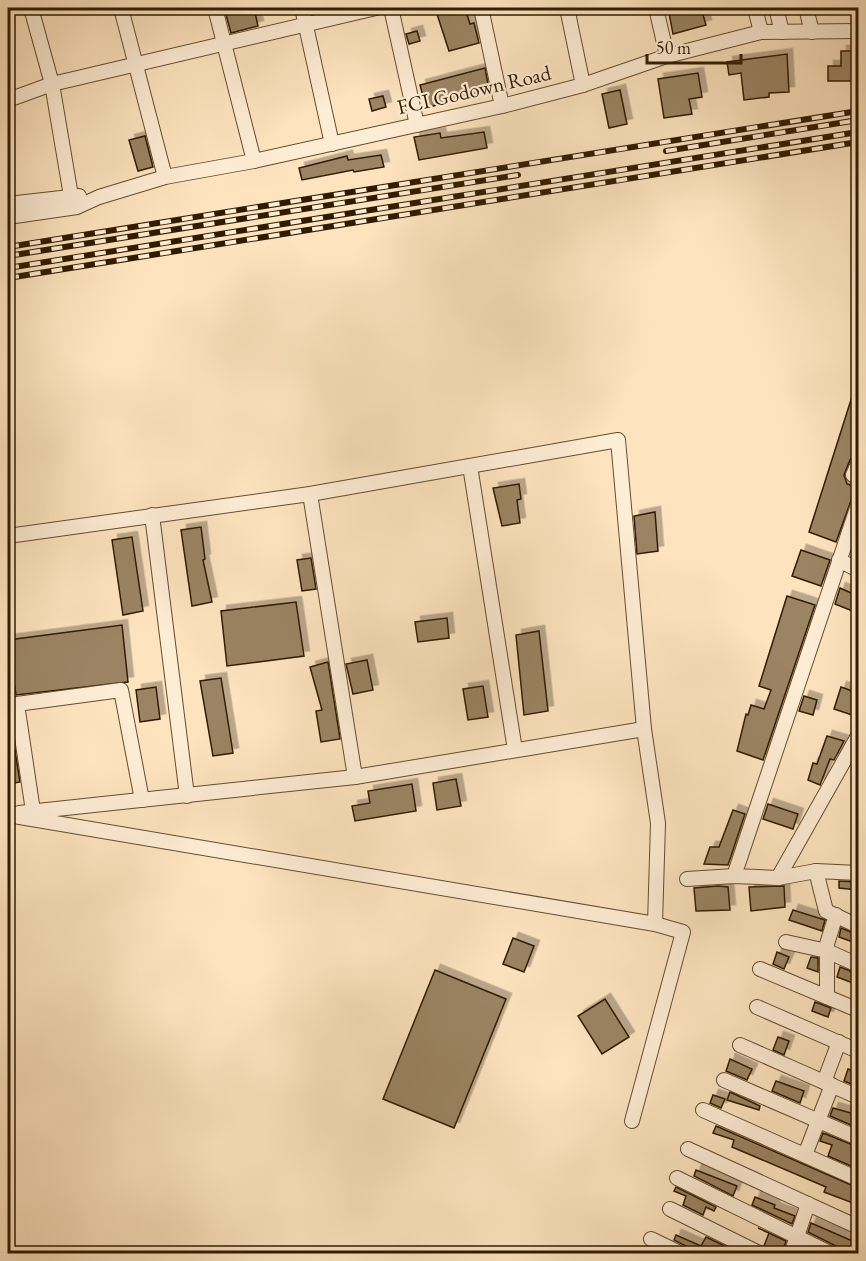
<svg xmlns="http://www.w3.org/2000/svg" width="866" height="1261" viewBox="0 0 866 1261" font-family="'EB Garamond',serif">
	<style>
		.building { fill: #9b8463; stroke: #311b00; stroke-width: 1.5; filter: url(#shadow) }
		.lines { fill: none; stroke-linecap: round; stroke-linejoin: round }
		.minor-casing { stroke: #644d30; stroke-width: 16 }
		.minor { stroke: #feedd5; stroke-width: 14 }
		.rail-casing { stroke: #311b00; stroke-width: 6 }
		.rail { stroke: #feedd5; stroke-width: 4; stroke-dasharray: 11; stroke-linecap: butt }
		.labels { text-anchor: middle; stroke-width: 4.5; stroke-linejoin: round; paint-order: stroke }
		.street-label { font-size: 21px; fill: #311b00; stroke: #feedd5 }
	</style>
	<defs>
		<filter id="shadow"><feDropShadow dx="5.5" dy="-5.5" stdDeviation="0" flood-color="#0004"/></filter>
	</defs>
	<rect width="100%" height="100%" fill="#fde4bf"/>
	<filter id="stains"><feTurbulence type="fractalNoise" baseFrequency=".00333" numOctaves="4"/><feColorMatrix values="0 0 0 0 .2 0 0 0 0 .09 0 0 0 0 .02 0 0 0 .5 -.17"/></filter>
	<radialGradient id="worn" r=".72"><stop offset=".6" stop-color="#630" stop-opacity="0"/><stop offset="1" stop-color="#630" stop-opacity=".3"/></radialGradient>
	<!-- building -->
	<g class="building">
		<polygon points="237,8 254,8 258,26 231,33 225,11"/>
		<polygon points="435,8 465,8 470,24 474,23 479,43 449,51"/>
		<polygon points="668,8 701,8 706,25 673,34"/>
		<polygon points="417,31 420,41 409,44 406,34"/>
		<polygon points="841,51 858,51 858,81 828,81 828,66 841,66"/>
		<polygon points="787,54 789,92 769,93 769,97 744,100 741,73 729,75 727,62"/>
		<polygon points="485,68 489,90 426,108 420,85"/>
		<polygon points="698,73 702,97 689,99 692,114 664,118 658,79"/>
		<polygon points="620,90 627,124 609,128 602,94"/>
		<polygon points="383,96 386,107 372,111 369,99"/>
		<polygon points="484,132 487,148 419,160 414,137 440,133 441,138"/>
		<polygon points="145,136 153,167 138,171 129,140"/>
		<polygon points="381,155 384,167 354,172 353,170 302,180 299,168 347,156 348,160"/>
		<polygon points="856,384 858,451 850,460 844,475 847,484 856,487 836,542 809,532"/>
		<polygon points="519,484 521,499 517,500 520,523 502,526 493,488"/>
		<polygon points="655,512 658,551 637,554 634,516"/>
		<polygon points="201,527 205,559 203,560 212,602 192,606 181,530"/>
		<polygon points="132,537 143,611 123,615 112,540"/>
		<polygon points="801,550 830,560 821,586 792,576"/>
		<polygon points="311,558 316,589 302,591 297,560"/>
		<polygon points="840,588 858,596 855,612 835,604"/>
		<polygon points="787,596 815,605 763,760 737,751 746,714 748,715 751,705 764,709 771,690 759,686"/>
		<polygon points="296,602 304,656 227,666 221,611"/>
		<polygon points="447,618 449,638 418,642 415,622"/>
		<polygon points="122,625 128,682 16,695 8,640"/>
		<polygon points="539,631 548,711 524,715 516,635"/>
		<polygon points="367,660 373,690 353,694 346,664"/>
		<polygon points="328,662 340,739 321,742 316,711 322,710 310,667"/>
		<polygon points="221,678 233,753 213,756 200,681"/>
		<polygon points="483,686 488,717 468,720 463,689"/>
		<polygon points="156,687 160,719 140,722 136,690"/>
		<polygon points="841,687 858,693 858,717 834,709"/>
		<polygon points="804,696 817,700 813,715 799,711"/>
		<polygon points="8,720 10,720 20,782 8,784"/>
		<polygon points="827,736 844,741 834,760 830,759 820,785 808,780 813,763 817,764"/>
		<polygon points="456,779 461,806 437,810 433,783"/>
		<polygon points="412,784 416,811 355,821 352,806 370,803 368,791"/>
		<polygon points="768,804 798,814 793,829 763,819"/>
		<polygon points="733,810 745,814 728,865 704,864 710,847 719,847"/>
		<polygon points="839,881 858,882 858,890 839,888"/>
		<polygon points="718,886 728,887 730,910 696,911 694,888"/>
		<polygon points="784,886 785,907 751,911 749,887"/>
		<polygon points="793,910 825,920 822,931 789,920"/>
		<polygon points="841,928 858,935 858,944 839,937"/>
		<polygon points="513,938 534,946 524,972 503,964"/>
		<polygon points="777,952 789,957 784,969 773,964"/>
		<polygon points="811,957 818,958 818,972 807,968"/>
		<polygon points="840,967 858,974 858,985 837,977"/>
		<polygon points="435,970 506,999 454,1128 383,1099"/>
		<polygon points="605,999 629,1037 602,1054 578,1016"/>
		<polygon points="815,1002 831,1008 828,1017 812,1011"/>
		<polygon points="778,1037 789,1041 784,1055 773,1050"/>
		<polygon points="730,1059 752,1069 747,1080 726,1071"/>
		<polygon points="848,1069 858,1073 854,1085 844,1081"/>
		<polygon points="776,1081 804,1091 800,1103 772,1091"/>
		<polygon points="730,1092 760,1106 759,1110 727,1100"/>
		<polygon points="713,1095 725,1099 721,1108 710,1103"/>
		<polygon points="833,1108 858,1115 855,1124 858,1124 858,1128 830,1116"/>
		<polygon points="716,1126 858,1188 858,1205 824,1192 826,1187 732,1147 734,1140 713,1133"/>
		<polygon points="823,1133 858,1147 858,1169 828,1156 832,1145 820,1141"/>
		<polygon points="696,1170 737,1186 733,1196 694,1176"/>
		<polygon points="676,1187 716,1207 714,1211 706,1207 703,1215 683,1205 686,1196 674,1191"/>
		<polygon points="755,1197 775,1205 774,1208 795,1216 792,1224 752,1205"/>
		<polygon points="811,1223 857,1243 852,1254 841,1254 836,1246 808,1232"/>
		<polygon points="758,1228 786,1241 782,1254 770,1253 764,1246 769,1233"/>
		<polygon points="676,1235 701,1246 706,1237 735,1251 734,1254 691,1254 686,1246 674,1240"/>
	</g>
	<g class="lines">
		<defs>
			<g id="minor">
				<polyline points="31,8 52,84 71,196"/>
				<polyline points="121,8 165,177"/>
				<polyline points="215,8 254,161"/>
				<polyline points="302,8 332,144"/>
				<polyline points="391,8 417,125"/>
				<polyline points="481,8 502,106"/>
				<polyline points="567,8 583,85"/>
				<polyline points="656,8 667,56"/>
				<polyline points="755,8 761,32"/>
				<polyline points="776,8 782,32"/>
				<polyline points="806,8 812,32"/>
				<polyline points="8,100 52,84 376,8"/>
				<polyline points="8,204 79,196"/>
				<polyline points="8,217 77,207 99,197 165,177 254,161 502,106 583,85 667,56 761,32 858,31"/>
				<polyline points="858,464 853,475 858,478"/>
				<polyline points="470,466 515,750"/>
				<polyline points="310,494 355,777"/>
				<polyline points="152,515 187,796"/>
				<polyline points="8,536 310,494 618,440 644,729 658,823 655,924"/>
				<polyline points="839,560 858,570"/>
				<polyline points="33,811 17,704 121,690 142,800"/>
				<polyline points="19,813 355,777 644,729"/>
				<polyline points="8,815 655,924 683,932 632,1121"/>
				<polyline points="816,871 826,911 858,926"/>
				<polyline points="734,876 858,505"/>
				<polyline points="778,878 858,736"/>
				<polyline points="687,879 734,876 778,878 816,871 858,873"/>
				<polyline points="786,942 827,951 858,965"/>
				<polyline points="760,969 858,1010"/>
				<polyline points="827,997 827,944 836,915"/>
				<polyline points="757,1007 858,1051"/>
				<polyline points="740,1045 858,1097"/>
				<polyline points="724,1080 858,1138"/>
				<polyline points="824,1082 839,1042"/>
				<polyline points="703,1110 858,1179"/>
				<polyline points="688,1149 858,1227"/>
				<polyline points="805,1155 832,1085"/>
				<polyline points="677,1178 832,1254"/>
				<polyline points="670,1209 761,1254"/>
				<polyline points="651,1239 682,1254"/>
				<polyline points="791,1254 808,1204"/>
			</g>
		</defs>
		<!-- minor casing -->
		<use href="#minor" class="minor-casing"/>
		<!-- minor -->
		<use href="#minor" class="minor"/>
		<defs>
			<g id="rail">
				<polyline points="666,151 858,120"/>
				<polyline points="8,247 858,111"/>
				<polyline points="8,256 518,175"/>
				<polyline points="8,268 858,132"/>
				<polyline points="8,278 858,142"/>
			</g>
		</defs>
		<!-- rail casing -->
		<use href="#rail" class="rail-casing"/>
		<!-- rail -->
		<use href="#rail" class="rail"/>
	</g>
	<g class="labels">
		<!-- street labels -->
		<g class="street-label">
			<text transform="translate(474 90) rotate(-13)" y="7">FCI Godown Road</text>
		</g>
	</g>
	<!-- margin -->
	<rect width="866" height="1261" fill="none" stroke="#fde4bf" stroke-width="30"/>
	<rect x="9" y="9" width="848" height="1243" fill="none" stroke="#311b00" stroke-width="3"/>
	<rect x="15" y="15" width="836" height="1231" fill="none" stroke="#311b00" stroke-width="1.5"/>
	<!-- scale -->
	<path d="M647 54v9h94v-9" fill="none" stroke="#311b00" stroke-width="3"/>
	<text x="656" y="54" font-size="18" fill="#311b00" stroke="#feedd5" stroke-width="4.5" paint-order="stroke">50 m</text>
	<rect width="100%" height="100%" filter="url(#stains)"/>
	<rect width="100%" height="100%" fill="url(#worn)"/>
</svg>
